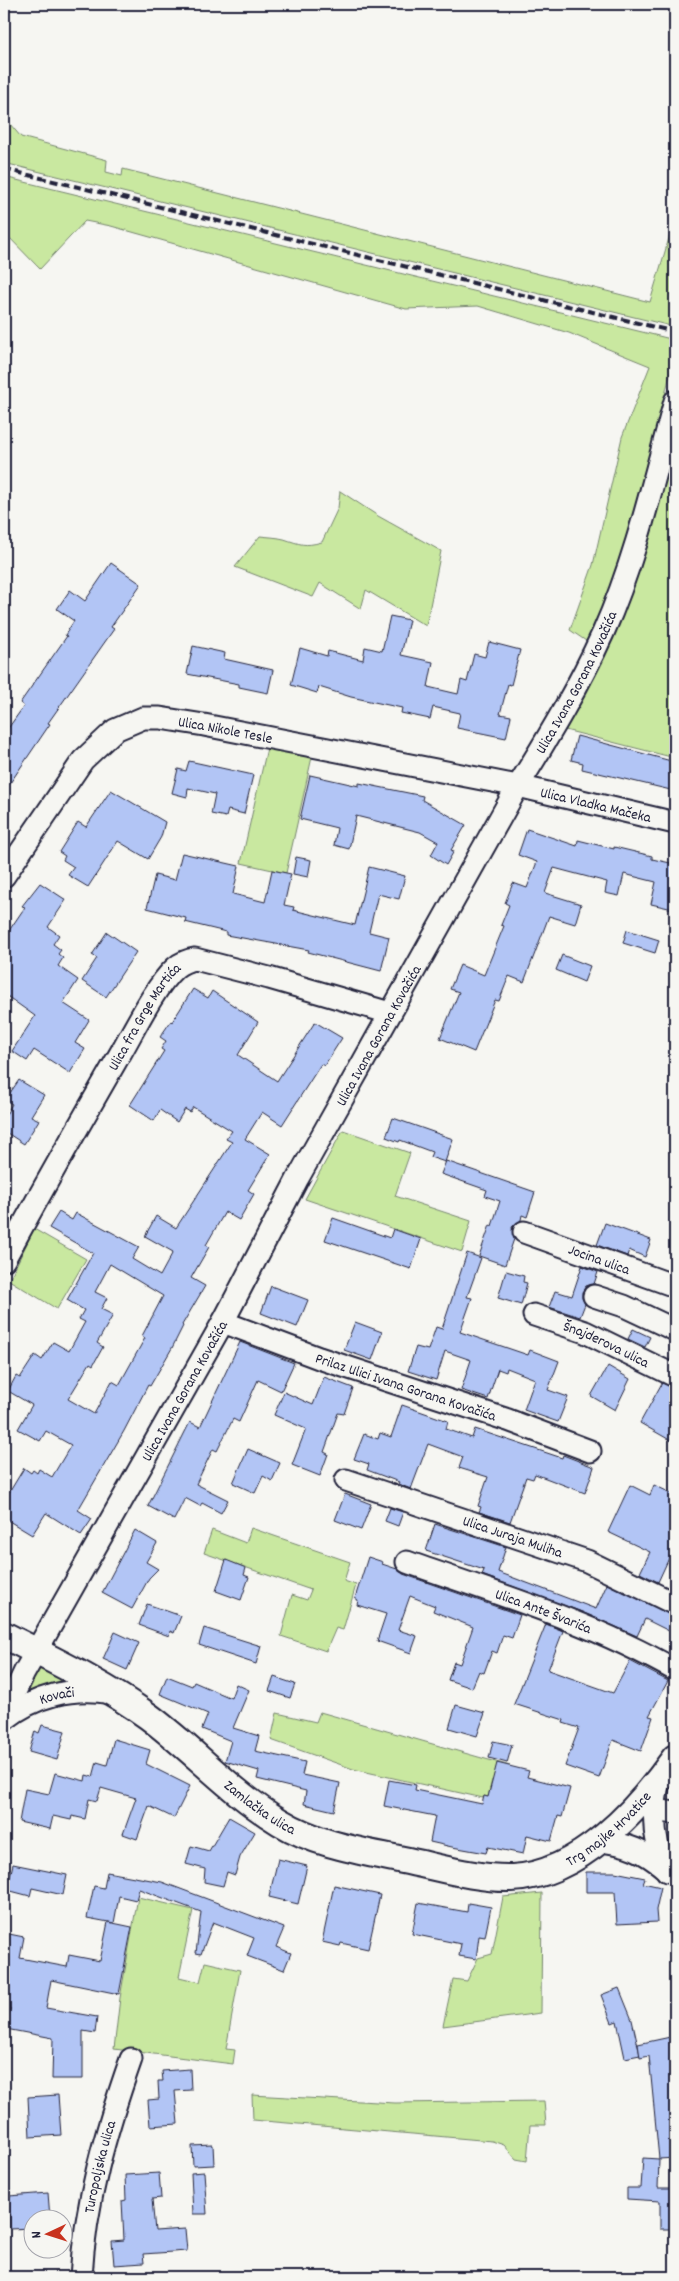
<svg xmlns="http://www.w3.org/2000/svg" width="679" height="2281" viewBox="0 0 679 2281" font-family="Dekko,sans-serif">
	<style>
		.green { fill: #c9e8a0; stroke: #76856e }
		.building { fill: #b2c5f5; stroke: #22223b; fill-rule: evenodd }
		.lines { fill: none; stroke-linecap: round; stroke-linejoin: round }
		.minor-casing { stroke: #22223b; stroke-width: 25 }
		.tertiary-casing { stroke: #22223b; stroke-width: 30 }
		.minor { stroke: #f6f6f2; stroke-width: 21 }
		.tertiary { stroke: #f6f6f2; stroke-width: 26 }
		.rail { stroke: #22223b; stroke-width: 4; stroke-dasharray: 8 4; stroke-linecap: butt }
		.labels { text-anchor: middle; stroke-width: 4.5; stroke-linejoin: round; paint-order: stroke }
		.street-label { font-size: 15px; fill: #22223b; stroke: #f6f6f2 }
	</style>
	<rect width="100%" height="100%" fill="#f6f6f2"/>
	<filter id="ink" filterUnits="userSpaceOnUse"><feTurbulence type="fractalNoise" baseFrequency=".02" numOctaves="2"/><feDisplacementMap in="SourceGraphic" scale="10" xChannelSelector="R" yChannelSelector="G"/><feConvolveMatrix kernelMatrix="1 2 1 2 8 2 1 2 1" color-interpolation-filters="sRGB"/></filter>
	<g filter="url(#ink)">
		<!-- green -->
		<g class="green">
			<polygon points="4,117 21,137 107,160 106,172 122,176 123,169 650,302 675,218 675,327 4,163"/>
			<polygon points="4,177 675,340 675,354 628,546 589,643 570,630 593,565 622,437 650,366 569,333 478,306 406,309 111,226 85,221 40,269 4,232"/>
			<polygon points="668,451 675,452 675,758 565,730 603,651"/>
			<path d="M340,491L378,516L441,551L426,626L366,590L361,609L320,583L313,597L235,567L260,536C268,537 276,537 284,539C300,544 304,547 322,542L338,508Z"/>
			<polygon points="267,748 312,757 286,873 241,863"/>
			<polygon points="343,1130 410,1153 395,1196 471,1221 462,1252 305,1199"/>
			<polygon points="34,1229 86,1259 57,1309 9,1280"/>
			<polygon points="251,1528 350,1562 344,1581 356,1585 343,1630 336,1628 326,1651 281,1636 292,1595 307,1600 311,1590 204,1553 212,1530 246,1543"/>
			<polygon points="38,1663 71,1683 19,1701"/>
			<polygon points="320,1712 510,1766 506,1783 492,1780 488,1797 484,1796 483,1798 353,1769 271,1740 277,1713 316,1722"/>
			<polygon points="542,1893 541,2013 443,2026 453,1979 467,1981 478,1958 492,1954 503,1897"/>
			<polygon points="138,1897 193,1910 179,1977 200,1982 205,1962 240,1970 226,2049 235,2050 233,2064 114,2049 120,1998"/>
			<polygon points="252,2095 395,2103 544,2101 546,2125 530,2125 527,2161 516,2159 504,2145 492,2141 253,2120"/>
		</g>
		<!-- building -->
		<g class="building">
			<polygon points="111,563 141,584 111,627 114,629 48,723 50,724 4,792 4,734 24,706 20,703 67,636 65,635 74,621 57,609 70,590 85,601"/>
			<polygon points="390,616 409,620 401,655 433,662 428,687 458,694 461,680 467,682 474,654 485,657 489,642 520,650 511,685 508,684 500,714 511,716 506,738 457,728 460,713 433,707 430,719 401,713 402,708 351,697 319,687 317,693 291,685 300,648 327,656 328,651 363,660 365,647 382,651"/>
			<polygon points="193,646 225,653 224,659 273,670 268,693 239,687 239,684 187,674"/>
			<polygon points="577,736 675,762 675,791 582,769 583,763 571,760"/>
			<polygon points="189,761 253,775 244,814 228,810 226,817 211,814 215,794 188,788 187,797 172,793 178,769 186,771"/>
			<polygon points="310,775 359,786 359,783 423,796 422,800 466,825 451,850 454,851 446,865 431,855 438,842 420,832 356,816 349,849 334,845 337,828 300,819"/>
			<polygon points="111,790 165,822 161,837 148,859 118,841 88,887 68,875 74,867 63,860 65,856 59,852 78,822 86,827"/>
			<polygon points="527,829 577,846 578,840 614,849 614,847 652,856 652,859 675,864 675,898 673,909 651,904 656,882 624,874 619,896 605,893 607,882 554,868 545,893 581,904 575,924 549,916 524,982 509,976 499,1001 495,1000 474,1052 440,1038 459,992 450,989 460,965 484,975 504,926 501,925 509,905 505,903 513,883 527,888 537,862 518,855"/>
			<polygon points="182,853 239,866 233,894 265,902 272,870 291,874 284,905 294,907 293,910 355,925 369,867 405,876 399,899 378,894 369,932 389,937 381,971 308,952 309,950 226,935 226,932 185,922 186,918 147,908 155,875 175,880"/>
			<polygon points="296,857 311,860 308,877 293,874"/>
			<polygon points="40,883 66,900 48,927 59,935 53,944 61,950 58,954 63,958 58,966 78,980 63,1003 89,1020 75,1043 85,1049 70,1073 34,1050 27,1061 12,1051 35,1016 4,994 4,938 25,907 22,906"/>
			<polygon points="627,930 659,940 655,953 623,943"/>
			<polygon points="107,932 136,952 106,997 82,981 97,958 92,955"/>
			<polygon points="562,955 590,966 584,982 556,970"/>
			<path d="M193,989L208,998L212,991L258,1022L238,1055L277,1081L315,1022L342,1038L324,1066L321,1064L282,1125L262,1112L245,1139L270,1154L248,1190L254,1194L239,1220L225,1212L206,1245L209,1247L191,1278L205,1286L182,1325L183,1326L172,1348L150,1386L148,1385L124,1431L78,1510L92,1519L81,1535L46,1513L32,1535L4,1518V1501L24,1468L31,1473L33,1470L37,1473L39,1469L52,1477L71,1445L46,1431L40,1441L18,1429L32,1405L8,1391L16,1376L20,1378L35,1355L42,1360L53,1342L69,1351L85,1322L79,1319L84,1310L67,1300L93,1253L49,1228L59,1212L72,1220L76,1213L139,1247L132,1259L160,1276L173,1252L145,1236L156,1216L176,1228L232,1142L226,1139L232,1131L193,1107L190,1112L185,1109L177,1122L160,1110L154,1121L130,1105L164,1051L161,1049L166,1041L160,1037L171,1021L172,1022ZM110,1264L163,1296L142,1336L145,1338L119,1385L112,1381L94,1414L68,1399L90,1363L93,1365L103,1347L97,1343L113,1315L101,1309L107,1298L95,1292Z"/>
			<polygon points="19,1080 44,1095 31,1116 39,1120 24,1144 4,1131 4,1118 12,1104 5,1100"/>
			<polygon points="393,1118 453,1139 445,1162 430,1157 432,1152 400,1140 399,1142 386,1137"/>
			<polygon points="446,1161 535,1192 527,1217 522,1215 521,1220 512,1227 514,1239 505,1265 479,1256 490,1225 492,1226 500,1201 485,1196 487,1190 441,1174"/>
			<polygon points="333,1218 390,1238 393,1229 421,1239 411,1269 325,1240"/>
			<polygon points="605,1223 651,1240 645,1257 629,1250 627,1256 597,1245"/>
			<polygon points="467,1253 481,1258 467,1297 472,1298 460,1332 528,1355 530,1350 559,1361 548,1390 568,1397 558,1422 524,1410 535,1379 507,1368 506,1372 498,1369 488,1399 461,1390 471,1360 445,1351 436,1380 408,1371 416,1347 428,1350 436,1327 442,1329"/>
			<polygon points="582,1266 598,1272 594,1284 586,1286 582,1292 582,1298 585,1304 580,1317 549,1307 555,1291 572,1296"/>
			<polygon points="506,1271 524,1276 523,1282 527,1283 521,1305 498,1298"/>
			<polygon points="271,1286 308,1300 297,1327 261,1313"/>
			<polygon points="355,1322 382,1332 372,1360 344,1350"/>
			<polygon points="633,1329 650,1337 645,1347 628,1339"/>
			<polygon points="240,1342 294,1363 281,1391 258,1380 239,1422 233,1419 217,1451 213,1449 196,1484 228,1500 221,1513 202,1503 200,1506 185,1498 174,1520 148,1506 190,1422 200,1427"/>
			<polygon points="608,1366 630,1379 615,1410 591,1396"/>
			<polygon points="324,1377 353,1388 344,1414 338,1413 324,1452 328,1454 320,1476 292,1465 306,1429 274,1415 284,1392 313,1405"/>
			<polygon points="662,1383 675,1388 675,1405 670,1414 675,1416 675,1443 640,1423"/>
			<polygon points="402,1405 448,1421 446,1429 472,1438 475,1429 562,1458 563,1455 594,1467 585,1493 535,1474 533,1479 526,1477 510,1522 479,1512 481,1507 478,1506 488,1477 459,1468 463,1457 428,1444 411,1489 398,1484 399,1482 367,1470 369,1464 354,1459 364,1434 378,1439 380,1433 391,1437"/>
			<polygon points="248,1449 280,1463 272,1481 263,1476 255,1493 233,1483"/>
			<polygon points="630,1485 650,1495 654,1485 675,1495 675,1545 658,1582 640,1573 650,1552 608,1532"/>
			<polygon points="345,1494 371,1504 361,1530 335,1520"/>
			<polygon points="390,1508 403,1512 398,1526 385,1521"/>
			<polygon points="435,1524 506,1547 498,1572 596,1609 607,1584 675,1616 675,1634 645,1619 637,1636 582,1612 482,1575 484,1570 426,1551"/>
			<polygon points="135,1530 157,1543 146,1562 158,1569 149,1578 132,1609 102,1593"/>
			<polygon points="368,1557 383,1562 382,1564 397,1569 403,1574 520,1615 512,1638 503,1635 497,1653 492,1651 484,1673 479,1671 472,1688 448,1680 454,1662 460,1664 473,1627 433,1611 435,1606 410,1596 398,1630 417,1636 411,1653 377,1641 386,1614 357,1605 358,1600 355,1598"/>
			<polygon points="226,1560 246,1568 244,1575 249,1577 241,1600 216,1591"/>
			<polygon points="147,1604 181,1616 174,1633 170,1631 169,1636 139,1625"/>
			<polygon points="546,1624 563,1631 548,1670 613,1693 630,1661 668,1681 649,1716 653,1717 641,1751 613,1740 599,1778 565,1766 579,1728 563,1723 564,1720 514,1704"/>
			<polygon points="204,1628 261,1646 256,1664 199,1645"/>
			<polygon points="115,1632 139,1643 127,1670 103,1659"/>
			<polygon points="167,1676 192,1686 194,1682 231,1698 236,1684 249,1690 233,1728 259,1736 255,1751 305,1762 302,1775 340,1783 334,1811 304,1804 306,1791 257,1779 259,1771 225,1761 231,1741 202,1729 208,1714 160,1694"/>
			<polygon points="274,1677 295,1684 290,1698 269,1691"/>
			<polygon points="456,1705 485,1713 477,1736 449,1728"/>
			<polygon points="42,1725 65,1731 57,1760 29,1752 35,1731 39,1733"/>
			<polygon points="114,1739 150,1750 146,1764 190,1786 174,1818 149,1806 137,1839 123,1834 136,1798 101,1788 97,1801 89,1799 85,1819 72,1816 71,1820 53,1816 50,1829 19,1822 25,1789 49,1794 55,1773 85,1781 86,1775 93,1777 97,1762 107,1765"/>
			<polygon points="493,1741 512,1745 507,1763 489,1758"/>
			<polygon points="497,1763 529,1771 527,1777 570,1788 562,1817 558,1816 551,1841 527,1835 523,1854 488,1847 486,1853 452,1847 430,1842 435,1816 384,1806 389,1780 416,1785 415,1790 482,1804 484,1796 488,1797"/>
			<polygon points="229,1817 255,1832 240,1857 235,1875 227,1872 223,1886 204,1882 205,1869 186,1864 191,1846 209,1851"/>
			<polygon points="278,1859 307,1866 298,1904 269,1897"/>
			<polygon points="13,1864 67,1875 63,1895 32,1888 30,1896 7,1890"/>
			<polygon points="107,1872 162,1882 284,1928 276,1947 291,1953 284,1970 247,1956 254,1938 213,1922 201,1954 196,1953 201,1912 139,1889 136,1900 119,1896 114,1923 87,1918 94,1886 104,1888"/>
			<polygon points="586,1872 615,1872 645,1878 643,1883 661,1887 656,1910 657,1922 617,1924 615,1892 586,1892"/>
			<polygon points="334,1885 380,1895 368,1949 341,1943 340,1946 322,1942"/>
			<polygon points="418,1903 467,1912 468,1903 491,1907 485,1937 479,1936 476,1959 459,1956 461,1944 412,1934"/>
			<polygon points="108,1922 132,1927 119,1994 51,1980 46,2008 97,2017 95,2033 83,2031 83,2079 52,2079 53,2038 6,2029 10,2009 4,2008 4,1933 24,1937 20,1958 67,1967 69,1955 100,1961"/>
			<polygon points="619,1988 632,2020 640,2055 625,2058 617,2021 612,2023 601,1995"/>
			<polygon points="675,2036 675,2106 672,2106 675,2158 659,2159 649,2056 640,2058 638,2044"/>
			<polygon points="190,2069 191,2090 175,2091 178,2124 150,2126 148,2100 159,2099 158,2081 163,2081 162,2071"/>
			<polygon points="58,2095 61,2135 30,2137 28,2097"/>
			<polygon points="213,2145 214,2165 193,2166 192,2146"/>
			<polygon points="643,2158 659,2159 658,2188 675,2188 675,2229 660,2229 660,2201 627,2199 627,2188 641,2188"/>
			<polygon points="204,2172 207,2214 193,2214 191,2173"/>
			<polygon points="159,2173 161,2198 152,2199 155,2231 185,2229 187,2251 143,2254 144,2263 114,2265 112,2241 124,2240 122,2201 126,2200 125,2175"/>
			<polygon points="48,2193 50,2218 32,2218 32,2228 10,2229 9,2196"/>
		</g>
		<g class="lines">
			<defs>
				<g id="minor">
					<path id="s1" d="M4,876L83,760L115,730L143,718H160L204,725L518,786L675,823"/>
					<path id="s2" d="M524,1232L675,1286"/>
					<path id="s3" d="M4,1260C40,1193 78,1127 116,1061C131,1036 154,987 175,968C181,963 187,960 195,959L269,978L390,1013"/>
					<polyline points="594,1296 624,1306 675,1330"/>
					<path id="s4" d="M534,1315L585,1332L675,1376"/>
					<path id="s5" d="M223,1322L319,1358L508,1420L590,1451"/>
					<path id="s6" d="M346,1480L587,1561L675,1604"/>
					<path id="s7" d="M407,1562C498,1594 591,1622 675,1670"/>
					<path id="s8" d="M4,1715L24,1673L223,1322L298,1178L518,786C549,736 579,686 603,633C636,559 654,478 675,401"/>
					<path id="s9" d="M4,1720C34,1696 72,1686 111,1693"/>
					<path d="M659,1781C651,1813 653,1842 667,1871"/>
					<polyline points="654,1810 675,1813"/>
					<path d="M598,1841C627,1843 645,1851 667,1870"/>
					<path id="s10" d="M81,2277C85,2202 106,2130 131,2059"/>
				</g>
				<g id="tertiary">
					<path id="s11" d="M4,1635C53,1660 104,1684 148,1716C193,1749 231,1793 280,1822C318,1845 361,1851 403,1860C438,1867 476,1879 512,1878C579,1875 639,1809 675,1758"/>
				</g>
			</defs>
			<!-- minor casing -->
			<use href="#minor" class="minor-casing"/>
			<!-- tertiary casing -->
			<use href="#tertiary" class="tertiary-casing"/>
			<!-- minor -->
			<use href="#minor" class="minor"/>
			<!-- tertiary -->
			<use href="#tertiary" class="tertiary"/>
			<!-- rail -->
			<polyline class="rail" points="4,169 675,332"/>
		</g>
	</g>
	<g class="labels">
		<!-- street labels -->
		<g class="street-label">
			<text dy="5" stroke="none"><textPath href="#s8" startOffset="1181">Ulica Ivana Gorana Kovačića</textPath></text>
			<text dy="5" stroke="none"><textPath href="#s1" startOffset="298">Ulica Nikole Tesle</textPath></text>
			<text dy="5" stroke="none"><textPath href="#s1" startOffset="676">Ulica Vladka Mačeka</textPath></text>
			<text dy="5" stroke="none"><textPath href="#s3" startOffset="281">Ulica fra Grge Martića</textPath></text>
			<text dy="5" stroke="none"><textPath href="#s8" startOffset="776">Ulica Ivana Gorana Kovačića</textPath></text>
			<text dy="5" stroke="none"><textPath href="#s2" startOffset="80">Jocina ulica</textPath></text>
			<text dy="5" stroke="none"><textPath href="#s4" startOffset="78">Šnajderova ulica</textPath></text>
			<text dy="5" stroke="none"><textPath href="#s5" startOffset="194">Prilaz Ulici Ivana Gorana Kovačića</textPath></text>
			<text dy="5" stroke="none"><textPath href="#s8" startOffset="371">Ulica Ivana Gorana Kovačića</textPath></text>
			<text dy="5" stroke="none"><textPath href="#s6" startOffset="176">Ulica Juraja Muliha</textPath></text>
			<text dy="5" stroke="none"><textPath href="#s7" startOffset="145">Ulica Ante Švarića</textPath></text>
			<text dy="5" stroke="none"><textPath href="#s9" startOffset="59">Kovači</textPath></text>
			<text dy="5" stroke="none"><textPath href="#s11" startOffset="310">Zamlačka ulica</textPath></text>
			<text dy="5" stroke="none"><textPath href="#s11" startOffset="686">Trg majke Hrvatice</textPath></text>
			<text dy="5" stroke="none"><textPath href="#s10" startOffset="112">Turopoljska ulica</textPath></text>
		</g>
	</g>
	<!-- margin -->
	<rect width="679" height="2281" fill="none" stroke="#f6f6f2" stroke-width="20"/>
	<rect x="10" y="10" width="659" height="2261" fill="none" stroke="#22223b" stroke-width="2" filter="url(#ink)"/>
	<!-- north arrow -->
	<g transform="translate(48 2234) rotate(266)"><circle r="24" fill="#f6f6f2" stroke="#a1a1a9"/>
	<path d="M0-4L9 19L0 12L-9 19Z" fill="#c8321e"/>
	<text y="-8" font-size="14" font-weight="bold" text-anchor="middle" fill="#22223b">N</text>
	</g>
</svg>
